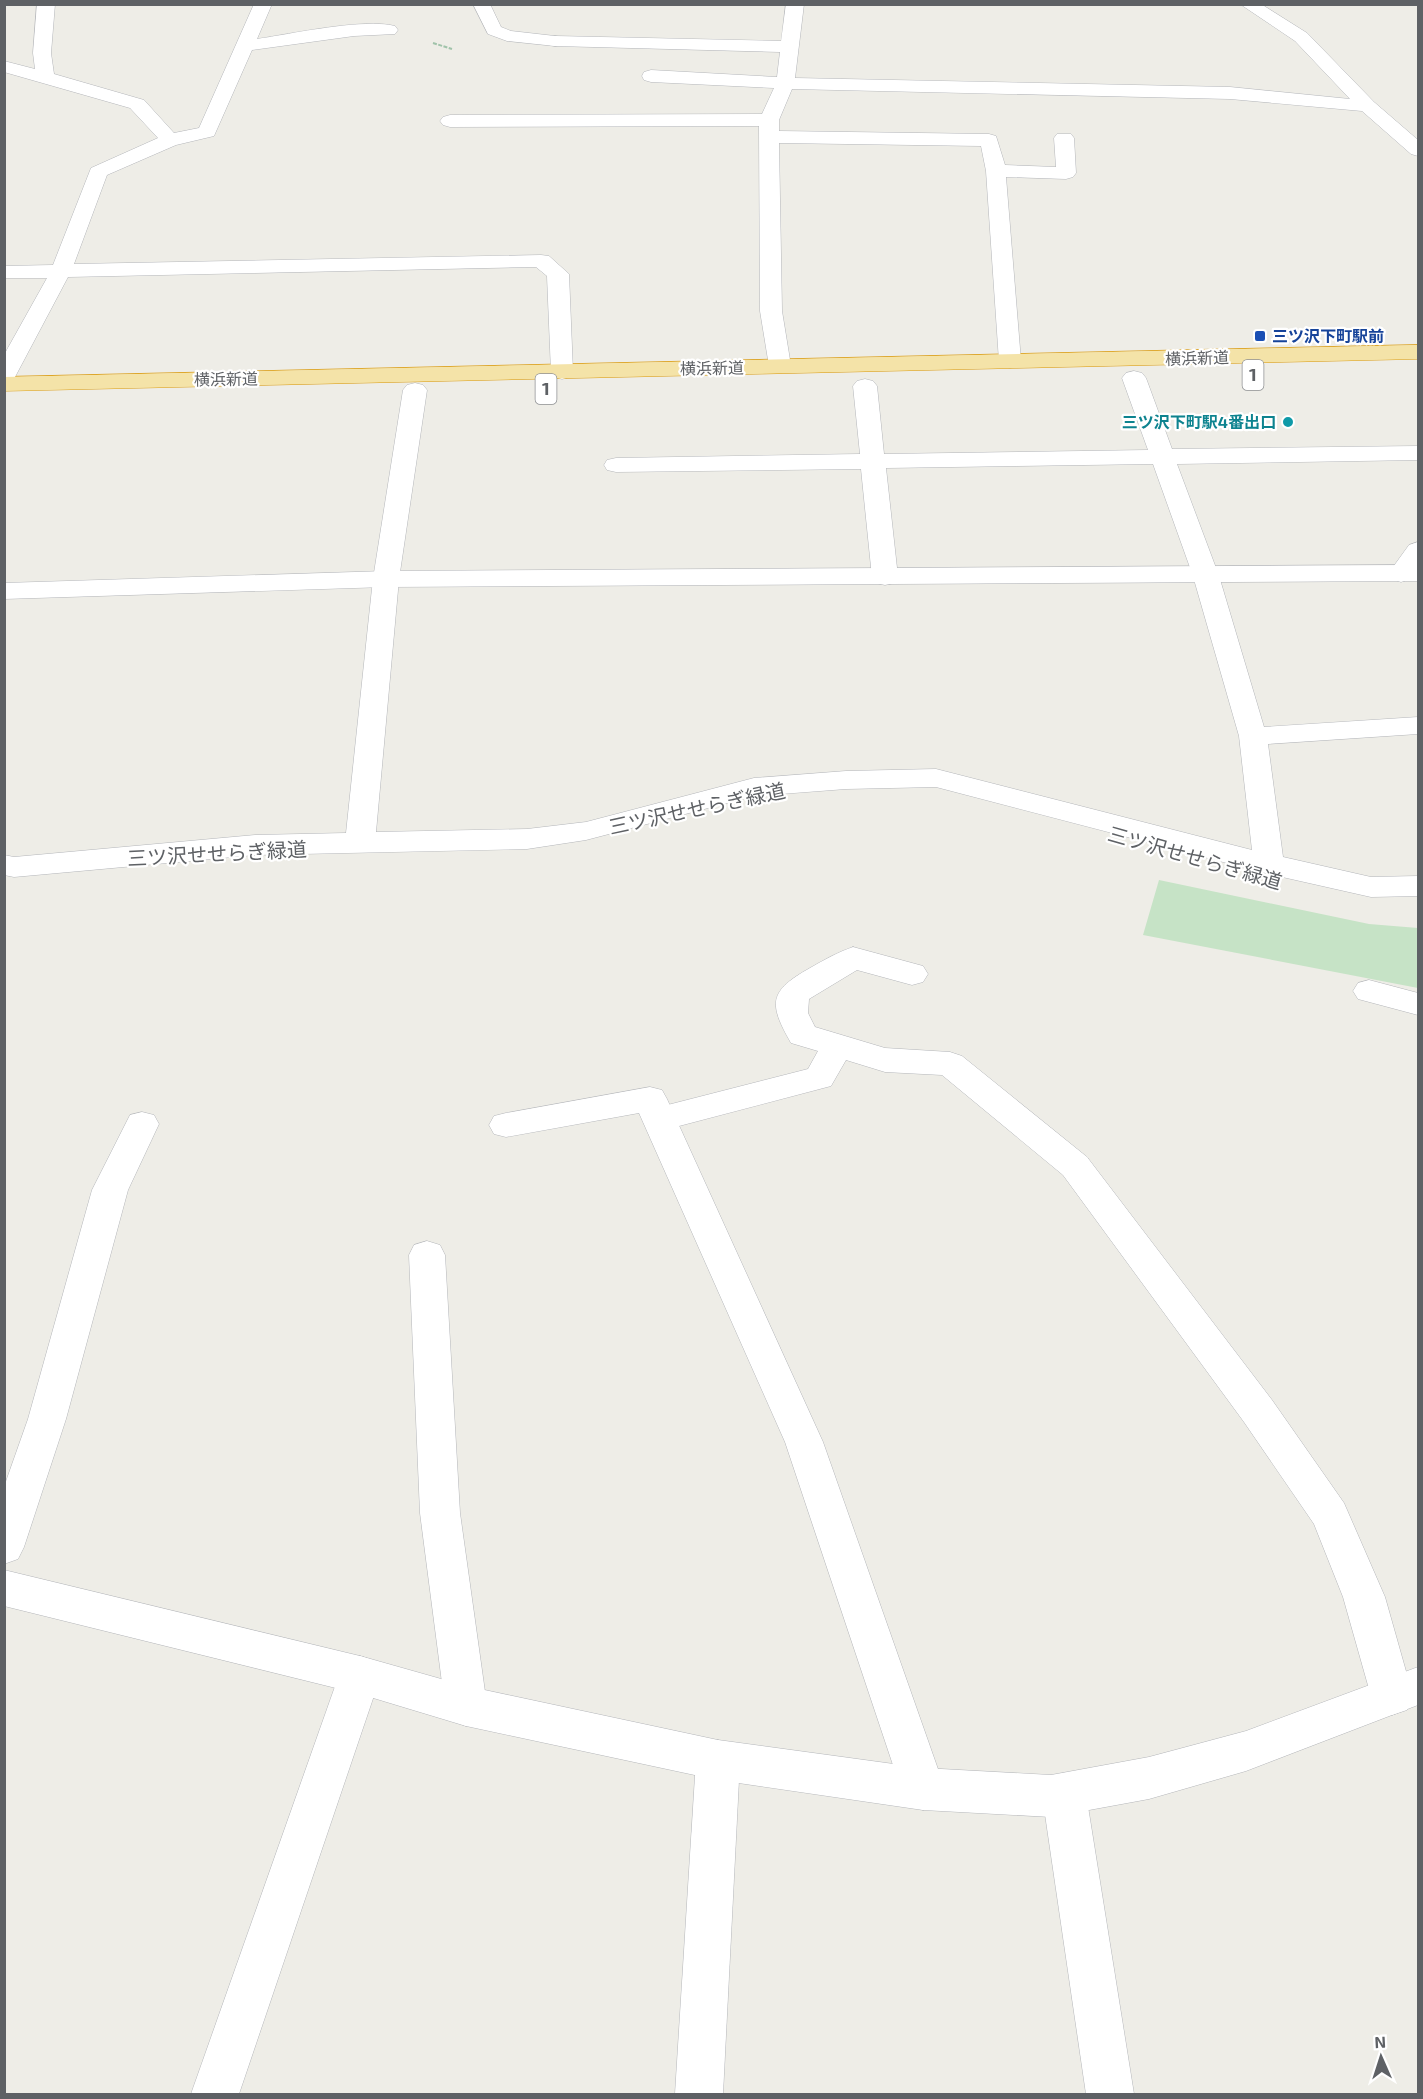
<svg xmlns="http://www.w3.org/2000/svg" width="1423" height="2099" viewBox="0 0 1423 2099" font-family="'Exo 2','Noto Sans JP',sans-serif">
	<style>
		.green { fill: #c6e3c6 }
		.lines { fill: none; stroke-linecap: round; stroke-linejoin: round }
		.service-casing { stroke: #b4b6ba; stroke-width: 1 }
		.minor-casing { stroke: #b4b6ba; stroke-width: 1 }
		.tertiary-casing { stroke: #b4b6ba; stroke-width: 1 }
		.trunk-casing { stroke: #db9f1a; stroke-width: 1 }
		.path { stroke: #a0c3aa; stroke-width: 2; stroke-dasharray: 4 1.5; stroke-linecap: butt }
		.service { fill: #fff; fill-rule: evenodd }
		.minor { fill: #fff; fill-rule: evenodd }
		.tertiary { fill: #fff; fill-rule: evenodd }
		.trunk { fill: #f4e3a8; fill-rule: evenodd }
		.transit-dot { fill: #1a4fb4; stroke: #fff; stroke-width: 2 }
		.culture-dot { fill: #0f9aa8; stroke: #fff; stroke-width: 2 }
		.labels { text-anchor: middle; stroke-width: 4.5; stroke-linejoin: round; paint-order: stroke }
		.far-transit-label { font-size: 16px; font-weight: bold; fill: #164399; stroke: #fff; text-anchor: start }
		.far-street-label { font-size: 16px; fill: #5e6165; stroke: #fff }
		.far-culture-label { font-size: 16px; font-weight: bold; fill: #0d838f; stroke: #fff; text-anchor: end }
		.shield { fill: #fff; stroke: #8e9093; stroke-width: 1.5 }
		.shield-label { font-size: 18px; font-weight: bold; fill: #5e6165 }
		.street-label { font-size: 20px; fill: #5e6165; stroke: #fff }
	</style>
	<rect width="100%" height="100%" fill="#eeede7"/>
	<!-- green -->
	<polygon class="green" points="1159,880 1369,924 1418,928 1418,988 1143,935"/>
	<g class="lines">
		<defs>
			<g id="service">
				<polygon points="473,4 490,4 501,27 511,31 555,36 561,37 564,41 561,45 555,46 507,41 488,34"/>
				<path d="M853,947L923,966L928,974L923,982L912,985L857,970L809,999L808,1013L815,1027L885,1048L950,1052L962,1056L1087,1157L1092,1166L1087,1175L1075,1179L1063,1175L942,1075L885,1072L846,1060L831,1086L660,1131L648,1128L643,1119L648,1110L808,1069L818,1051L791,1043C768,1003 769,991 810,968C824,960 838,952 853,947Z"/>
				<polygon points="1369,980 1418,993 1418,1015 1358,999 1353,991 1358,983"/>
				<polygon points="142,1112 154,1115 159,1124 128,1190 66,1419 24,1547 18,1559 4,1564 4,1487 28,1419 92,1190 130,1115"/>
				<polygon points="427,1241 440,1245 445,1255 460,1513 487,1706 481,1720 466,1726 451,1720 445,1706 420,1513 409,1255 414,1245"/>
				<polygon points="360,1656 375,1661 381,1675 239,2094 191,2094 339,1675 345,1661"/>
				<polygon points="718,1740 733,1746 740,1760 723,2094 675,2094 696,1760 703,1746"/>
				<polygon points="1064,1773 1080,1779 1086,1794 1134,2094 1086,2094 1042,1794 1048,1779"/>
			</g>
			<g id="minor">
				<path d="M37,4H55L51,53L54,74L144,100L174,133L199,128L254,4H272L257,39C291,34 364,18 395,26L398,30L395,34L354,36L252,50L214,136L176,145L107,175L74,264L541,255L549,256L569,274L573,372L570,377L562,379L554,377L551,372L547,276L536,267L68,277L15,377L12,382L4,384V355L47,278H4V266L53,265L91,168L158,138L130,108L4,72V61L35,69L33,53Z"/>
				<polygon points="786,4 804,4 795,78 1230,87 1350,99 1295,41 1240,4 1261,4 1307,33 1374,102 1418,140 1418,156 1411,154 1362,111 1230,99 792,89 779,120 779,131 989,134 996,136 1005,165 1056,167 1054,138 1057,134 1071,134 1074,138 1076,173 1073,177 1066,179 1006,177 1021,361 1018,366 1010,368 1002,366 999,361 986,171 981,146 779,143 782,311 791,366 788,371 780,373 772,371 769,366 760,311 759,126 450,127 443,125 440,121 443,117 450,115 762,114 774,88 651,82 644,80 642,76 644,72 651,70 777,77 780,52 555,46 549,45 546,41 549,37 555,36 781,41"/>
				<polygon points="1134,371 1142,373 1146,378 1172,449 1418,446 1418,460 1177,464 1219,576 1264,727 1418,717 1418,734 1268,744 1283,857 1371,877 1418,876 1418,896 1371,897 1269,874 936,787 846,789 754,796 586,840 527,849 255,855 14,877 4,875 4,855 14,857 255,835 346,833 373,579 403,390 407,385 415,383 423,385 427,390 399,579 376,832 527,829 586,822 754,778 846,771 936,769 1252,850 1239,736 1193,576 1153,464 886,468 898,577 894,583 885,585 876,583 872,577 861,469 616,472 607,470 604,465 607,460 616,458 860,454 853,386 857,381 865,379 873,381 877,386 884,454 1148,450 1122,378 1126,373"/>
				<polygon points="1418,542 1418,568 1410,579 1401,582 1392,579 1388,574 1409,545"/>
				<polygon points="650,1087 662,1090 667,1099 823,1442 945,1789 939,1804 923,1810 907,1804 901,1789 785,1442 639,1113 506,1137 494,1134 489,1125 494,1116 506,1113"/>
				<polygon points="1075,1153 1087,1157 1272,1400 1344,1503 1385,1597 1413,1696 1407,1710 1392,1715 1377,1710 1371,1696 1343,1597 1314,1524 1244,1422 1063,1175 1058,1166 1063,1157"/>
			</g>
			<g id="tertiary">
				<polygon points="1418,565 1418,581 386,587 4,599 4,583 386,571"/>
				<polygon points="4,1570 360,1656 466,1686 718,1740 923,1768 1051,1775 1149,1757 1246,1731 1418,1667 1418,1705 1246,1771 1149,1799 1051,1817 923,1810 718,1780 466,1726 360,1694 4,1606"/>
			</g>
			<polygon id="trunk" points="1418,345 1418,359 4,391 4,377"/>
		</defs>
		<!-- service casing -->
		<use href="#service" class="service-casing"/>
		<!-- minor casing -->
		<use href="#minor" class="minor-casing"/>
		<!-- tertiary casing -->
		<use href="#tertiary" class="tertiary-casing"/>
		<!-- trunk casing -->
		<use href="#trunk" class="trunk-casing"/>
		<!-- path -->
		<polyline class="path" points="433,43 452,49"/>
		<!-- service -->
		<use href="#service" class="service"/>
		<!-- minor -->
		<use href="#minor" class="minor"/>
		<!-- tertiary -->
		<use href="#tertiary" class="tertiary"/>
		<!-- trunk -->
		<use href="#trunk" class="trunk"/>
	</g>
	<!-- markers -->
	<rect class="transit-dot" x="1254" y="330" width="12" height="12" rx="3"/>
	<circle class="culture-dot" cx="1288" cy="422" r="6"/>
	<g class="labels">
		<!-- far-transit labels -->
		<g class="far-transit-label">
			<text x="1272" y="342">三ツ沢下町駅前</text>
		</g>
		<!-- far-street labels -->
		<g class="far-street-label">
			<text transform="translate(1197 358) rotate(-2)" y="6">横浜新道</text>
			<text transform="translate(712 368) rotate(-1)" y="6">横浜新道</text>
			<text transform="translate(226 379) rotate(-1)" y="6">横浜新道</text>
		</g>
		<!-- far-culture labels -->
		<g class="far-culture-label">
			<text x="1276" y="428">三ツ沢下町駅4番出口</text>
		</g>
		<!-- shield labels -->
		<g class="shield">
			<rect x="1242.5" y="360" width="21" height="30" rx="4.5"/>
			<rect x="535.5" y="374" width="21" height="30" rx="4.5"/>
		</g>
		<g class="shield-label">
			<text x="1253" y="381">1</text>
			<text x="546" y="395">1</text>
		</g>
		<!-- street labels -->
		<g class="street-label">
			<text transform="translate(697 809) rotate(-12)" y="7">三ツ沢せせらぎ緑道</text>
			<text transform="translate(217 854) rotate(-3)" y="7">三ツ沢せせらぎ緑道</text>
			<text transform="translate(1195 858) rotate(16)" y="7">三ツ沢せせらぎ緑道</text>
		</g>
	</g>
	<!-- border -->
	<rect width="1423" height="2099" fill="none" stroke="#5e6165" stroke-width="12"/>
	<!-- north arrow -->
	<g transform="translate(1381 2057) rotate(357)" stroke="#ffffff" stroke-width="4.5" paint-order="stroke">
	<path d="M0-4.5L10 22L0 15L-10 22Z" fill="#5e6165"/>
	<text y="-9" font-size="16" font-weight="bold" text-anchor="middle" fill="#5e6165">N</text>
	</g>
</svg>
